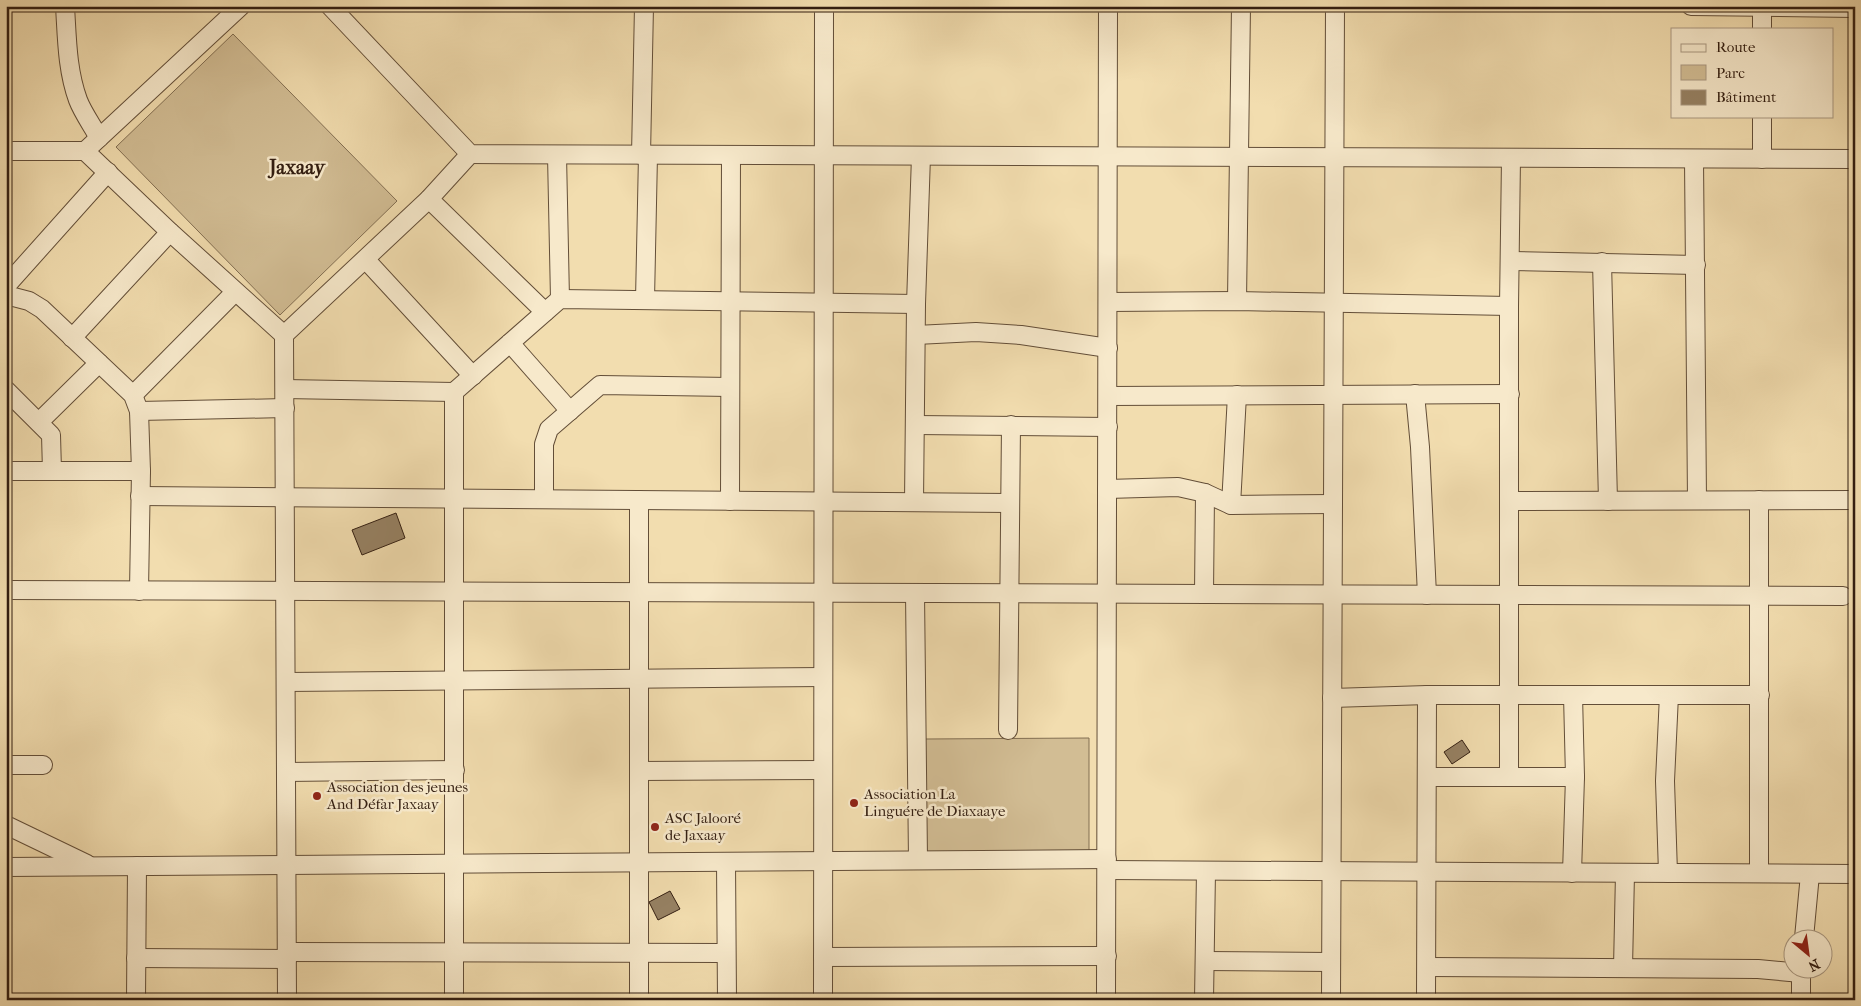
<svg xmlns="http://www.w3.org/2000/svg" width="1861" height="1006" viewBox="0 0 1861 1006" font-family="'IM FELL French Canon',serif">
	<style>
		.green { fill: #d2bd94; stroke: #826e52 }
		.building { fill: #968163; stroke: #331e11 }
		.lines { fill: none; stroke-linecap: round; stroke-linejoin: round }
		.minor-casing { stroke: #634e38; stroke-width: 20 }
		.minor { stroke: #f7e9cb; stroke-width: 18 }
		.poi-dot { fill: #8f2418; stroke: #f7e9cb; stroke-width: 2 }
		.labels { text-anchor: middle; stroke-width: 5; stroke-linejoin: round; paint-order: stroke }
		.poi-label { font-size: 15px; fill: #331e11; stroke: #f7e9cb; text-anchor: start }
		.district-label { font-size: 20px; font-weight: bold; fill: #331e11; stroke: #f7e9cb }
	</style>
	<rect width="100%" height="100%" fill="#f2ddaf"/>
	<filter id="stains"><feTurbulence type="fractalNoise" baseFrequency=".004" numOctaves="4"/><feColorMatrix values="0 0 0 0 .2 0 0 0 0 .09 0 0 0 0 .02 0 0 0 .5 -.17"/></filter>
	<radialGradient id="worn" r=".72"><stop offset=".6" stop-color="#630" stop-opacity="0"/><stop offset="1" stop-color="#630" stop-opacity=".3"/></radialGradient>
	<!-- green -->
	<g class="green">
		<polygon points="233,34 397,201 280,315 116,147"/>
		<polygon points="1089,738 1089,853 924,854 924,739"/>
	</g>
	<!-- building -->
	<g class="building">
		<polygon points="396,513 405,538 362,555 352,530"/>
		<polygon points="1462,740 1470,752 1452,764 1444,752"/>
		<polygon points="670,891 680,909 658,920 649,902"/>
	</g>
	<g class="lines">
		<defs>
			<g id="minor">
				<path d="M65,6C67,38 67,70 78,100C83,113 92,125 99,138"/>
				<polyline points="330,6 470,154 1855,159"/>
				<polyline points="1691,6 1855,8"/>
				<polyline points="1762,29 1762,6"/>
				<polyline points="6,151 85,151 170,232 284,335"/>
				<polyline points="85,151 241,6"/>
				<polyline points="557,155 560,299"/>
				<polyline points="641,155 644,6"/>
				<polyline points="1694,159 1697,500"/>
				<polyline points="1762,159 1762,116"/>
				<polyline points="429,199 545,312"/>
				<polyline points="366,260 473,376"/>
				<polyline points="1510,261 1696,265"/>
				<polyline points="1602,262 1608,501"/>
				<polyline points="6,286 108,172"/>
				<polyline points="6,295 29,301 42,309 133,395 139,411 141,471 139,591"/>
				<polyline points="645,300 648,155"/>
				<polyline points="1237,301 1241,6"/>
				<polyline points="1108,302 1237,301 1509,306"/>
				<polyline points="916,335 976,332 1021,335 1108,348"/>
				<polyline points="72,338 170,232"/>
				<polyline points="510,343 570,411"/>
				<polyline points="285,389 454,392 560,299 916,304"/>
				<polyline points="6,390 51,435 52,471"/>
				<polyline points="454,392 454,1000"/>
				<polyline points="1415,394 1420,447 1427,595"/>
				<polyline points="133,395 235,292"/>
				<polyline points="1108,396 1510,394"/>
				<polyline points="139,411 285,408"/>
				<polyline points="39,422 99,363"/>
				<polyline points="916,425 1108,427"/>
				<polyline points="6,471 141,471"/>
				<polyline points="1107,489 1178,487 1205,493 1231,505 1333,504"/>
				<polyline points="140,496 1010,503"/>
				<polyline points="544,499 544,444 549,429 600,385 730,387"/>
				<polyline points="730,501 731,155"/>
				<polyline points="1510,501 1855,500"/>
				<polyline points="914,502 916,304 921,156"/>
				<polyline points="1231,505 1237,395"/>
				<polyline points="6,590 1843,596"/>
				<polyline points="915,593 918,860"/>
				<polyline points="1204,594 1205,493"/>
				<polyline points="286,682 823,677"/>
				<polyline points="1332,698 1427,695 1760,695"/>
				<polyline points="1008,730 1011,425"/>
				<polyline points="6,765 43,765"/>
				<polyline points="639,771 823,770"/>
				<polyline points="286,772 455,770"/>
				<polyline points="1427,777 1575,777"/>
				<polyline points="1509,777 1509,306 1511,158"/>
				<polyline points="6,825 87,864"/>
				<polyline points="726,862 727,1000"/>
				<polyline points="6,867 1107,859"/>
				<polyline points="1107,870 1855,874"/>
				<polyline points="1572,873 1575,777 1573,695"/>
				<polyline points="1668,873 1665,781 1669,695"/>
				<polyline points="1759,873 1759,500"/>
				<polyline points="1804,938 1810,874"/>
				<polyline points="287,952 726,953"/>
				<polyline points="823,957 1107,956"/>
				<polyline points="136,958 287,959"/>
				<polyline points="1205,961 1331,962"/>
				<polyline points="1427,967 1758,969 1801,973"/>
				<polyline points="1623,968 1625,873"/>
				<polyline points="136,1000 137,866"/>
				<polyline points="287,1000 284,335 429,199 470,154"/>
				<polyline points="639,1000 639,500"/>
				<polyline points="823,1000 824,6"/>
				<polyline points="1106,1000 1108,6"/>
				<polyline points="1204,1000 1206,871"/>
				<polyline points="1331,1000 1335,6"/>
				<polyline points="1426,1000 1427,695"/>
				<polyline points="1801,1000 1801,968"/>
			</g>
		</defs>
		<!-- minor casing -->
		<use href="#minor" class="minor-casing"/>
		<!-- minor -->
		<use href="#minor" class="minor"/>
	</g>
	<!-- markers -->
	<g class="poi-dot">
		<circle cx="317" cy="796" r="5"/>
		<circle cx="854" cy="803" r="5"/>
		<circle cx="655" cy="827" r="5"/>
	</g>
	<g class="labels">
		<!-- poi labels -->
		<g class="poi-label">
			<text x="327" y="792">Association des jeunes<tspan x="327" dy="17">And Défar Jaxaay</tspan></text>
			<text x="864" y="799">Association La<tspan x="864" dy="17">Linguére de Diaxaaye</tspan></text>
			<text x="665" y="823">ASC Jalooré<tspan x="665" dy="17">de Jaxaay</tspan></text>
		</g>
		<!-- district labels -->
		<g class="district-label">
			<text x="297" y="174">Jaxaay</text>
		</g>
	</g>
	<!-- margin -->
	<rect width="1861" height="1006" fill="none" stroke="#f2ddaf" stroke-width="25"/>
	<rect x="8" y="8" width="1846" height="991" fill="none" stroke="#331e11" stroke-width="2.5"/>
	<rect x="12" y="12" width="1836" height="981" fill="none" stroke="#331e11"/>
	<!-- legend -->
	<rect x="1671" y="28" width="162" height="90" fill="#f7e9cb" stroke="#a99881"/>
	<rect x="1681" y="44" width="25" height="8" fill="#f7e9cb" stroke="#a99881"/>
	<text x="1716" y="52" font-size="15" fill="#331e11">Route</text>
	<rect x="1681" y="65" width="25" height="15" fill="#d2bd94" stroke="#a99881"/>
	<text x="1716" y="78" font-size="15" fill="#331e11">Parc</text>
	<rect x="1681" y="90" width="25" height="15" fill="#968163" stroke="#a99881"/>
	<text x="1716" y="102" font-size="15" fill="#331e11">Bâtiment</text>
	<!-- north arrow -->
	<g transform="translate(1808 954) rotate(151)"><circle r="24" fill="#f7e9cb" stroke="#a99881"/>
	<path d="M0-4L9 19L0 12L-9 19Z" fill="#8f2418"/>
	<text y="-8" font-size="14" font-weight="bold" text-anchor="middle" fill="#331e11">N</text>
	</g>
	<rect width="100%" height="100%" filter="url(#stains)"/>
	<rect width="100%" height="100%" fill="url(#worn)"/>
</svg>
